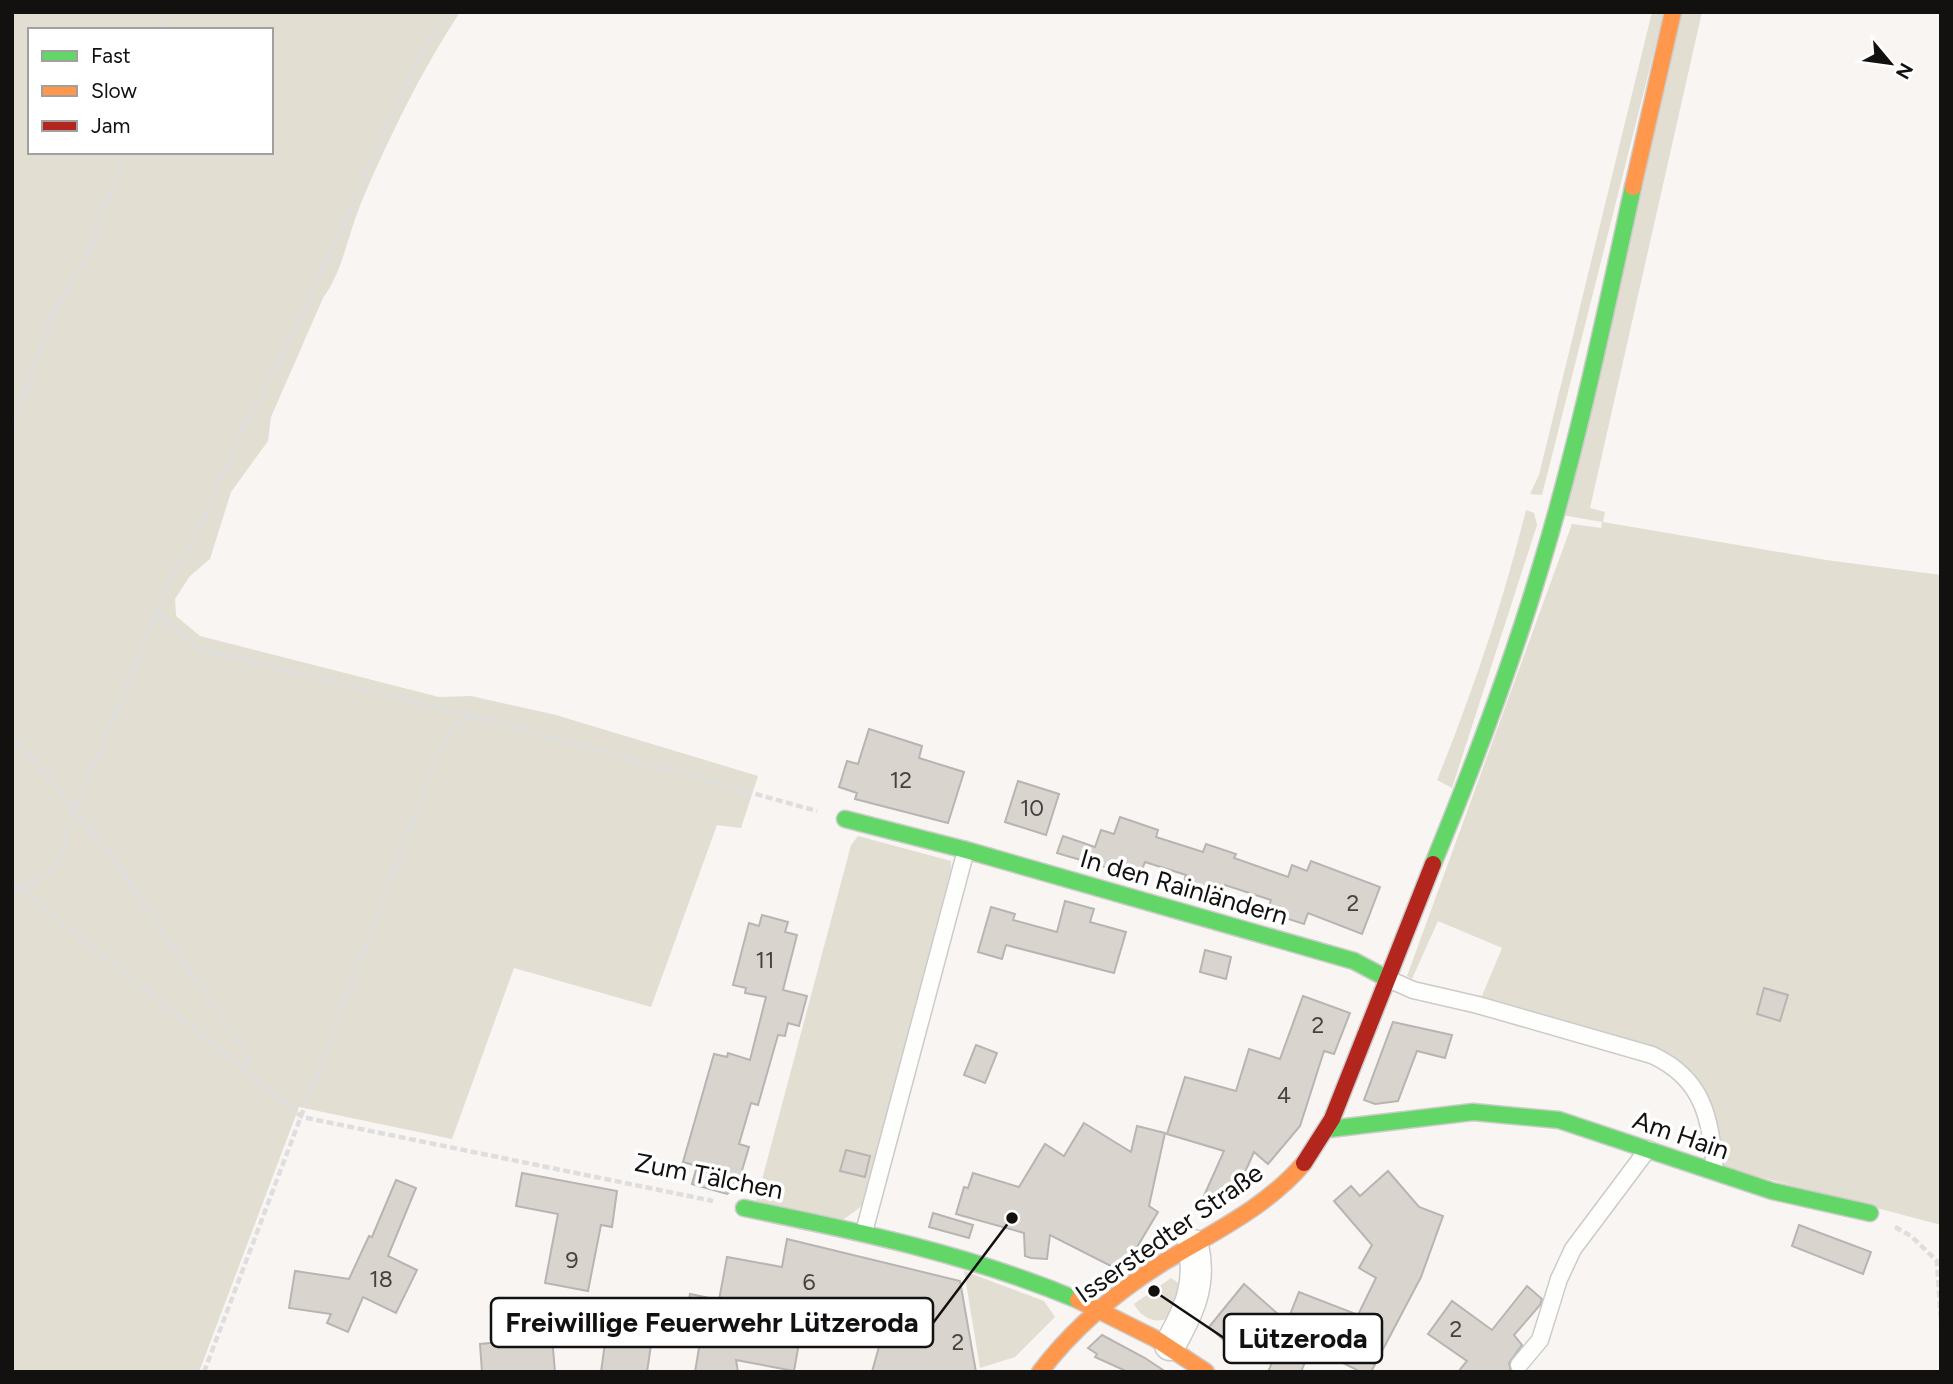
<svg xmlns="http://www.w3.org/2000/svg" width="1953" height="1384" viewBox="0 0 1953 1384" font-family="Figtree,sans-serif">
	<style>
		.green { fill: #e3ded2; fill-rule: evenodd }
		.building { fill: #dad4ce; stroke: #b7b5b3; stroke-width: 2 }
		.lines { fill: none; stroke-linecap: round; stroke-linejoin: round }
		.lane-casing { stroke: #cdcbca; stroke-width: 19 }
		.street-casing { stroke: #cdcbca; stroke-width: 33 }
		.fast-casing { stroke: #cdcbca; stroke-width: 19 }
		.slow-casing { stroke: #cdcbca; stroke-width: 19 }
		.jam-casing { stroke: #cdcbca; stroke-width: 19 }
		.path { stroke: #dedede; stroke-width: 4.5; stroke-dasharray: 7 3.5; stroke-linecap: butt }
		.lane { stroke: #fefefd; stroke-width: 16 }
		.street { stroke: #fefefd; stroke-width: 30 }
		.fast { stroke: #63d668; stroke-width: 16 }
		.slow { stroke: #ff974d; stroke-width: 16 }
		.jam { stroke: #b3261e; stroke-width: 16 }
		.labels { text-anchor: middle; stroke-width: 7; stroke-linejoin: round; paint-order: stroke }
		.number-label { font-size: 23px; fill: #454240 }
		.street-label { font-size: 26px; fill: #131110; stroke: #fff }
		.leader { fill: none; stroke: #131110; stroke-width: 2.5 }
		.callout-dot { fill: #131110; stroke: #fff; stroke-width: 2.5 }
		.callout { fill: #fff; stroke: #131110; stroke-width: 2.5 }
		.callout-label { font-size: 28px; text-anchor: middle; font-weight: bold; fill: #131110 }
	</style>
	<rect width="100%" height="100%" fill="#f8f5f3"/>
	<!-- green -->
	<g class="green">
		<path d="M12,12H460C420,73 389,137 361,203C348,234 343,271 323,298L271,417L268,441L231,492L210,559L190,576L175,599L176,616L200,636L439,697L471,696L556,715L758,776L741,828L717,825L651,1007L514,968L452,1139L299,1107L199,1372H12ZM30,30H271V152H30Z"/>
		<polygon points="1652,12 1664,12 1542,495 1530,494 1539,475"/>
		<path d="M1673,12H1702L1590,508L1605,512L1603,522L1826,560L1941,575V1225L1722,1167C1720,1133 1716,1106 1696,1079L1481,998L1502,948L1438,921L1412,979L1407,976L1572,524L1601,528L1602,522L1556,514Z"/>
		<path d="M1526,510L1534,513L1537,525L1452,788L1437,780C1473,691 1503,603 1526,510Z"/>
		<polygon points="858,836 951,861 951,870 862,1206 840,1222 756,1202 851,845"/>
		<polygon points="964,1271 1044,1301 1055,1317 1015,1357 980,1368"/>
		<path d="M1171,1278L1180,1284C1180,1290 1181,1301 1178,1306C1167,1328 1144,1323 1134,1304Z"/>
	</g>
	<!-- building -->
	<g class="building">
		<polygon points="869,729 922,746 919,758 964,772 948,823 855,799 857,793 839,787 847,761 858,764"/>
		<polygon points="1018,781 1059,794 1046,835 1005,822"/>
		<polygon points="1120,817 1158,830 1156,837 1203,852 1206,844 1236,854 1234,858 1288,877 1292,865 1307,871 1311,861 1380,887 1362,934 1308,913 1304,924 1267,912 1271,900 1225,885 1220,900 1182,887 1186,875 1145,862 1139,877 1057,853 1063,836 1095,847 1101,830 1114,834"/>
		<polygon points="1065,901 1094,909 1090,922 1126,932 1114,973 1006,945 1002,959 978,952 991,907 1015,914 1013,920 1057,932"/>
		<polygon points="762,915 788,922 785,932 797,935 783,990 807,996 799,1026 788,1023 785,1036 778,1035 758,1105 751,1103 739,1144 749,1147 737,1187 727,1194 692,1184 697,1166 683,1162 714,1054 727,1057 728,1053 750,1060 766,997 745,993 746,988 733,985 749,923 759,926"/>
		<polygon points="1205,950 1231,957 1226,979 1200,972"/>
		<polygon points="1764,988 1788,995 1780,1021 1757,1014"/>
		<polygon points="1303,996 1350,1013 1334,1054 1324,1051 1300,1126 1268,1164 1254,1152 1236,1192 1218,1204 1203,1198 1224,1151 1167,1134 1185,1077 1236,1091 1249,1049 1280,1059"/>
		<polygon points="1393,1022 1452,1035 1445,1058 1417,1051 1398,1101 1375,1104 1364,1100"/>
		<polygon points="976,1045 997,1053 985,1083 964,1075"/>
		<polygon points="1084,1123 1131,1152 1137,1126 1165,1133 1149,1206 1158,1212 1131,1257 1115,1268 1050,1235 1047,1259 1031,1258 1025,1256 1024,1233 956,1214 964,1187 968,1188 973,1173 1019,1187 1045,1144 1064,1156"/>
		<polygon points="846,1150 870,1156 865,1177 840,1171"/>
		<polygon points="1388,1171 1419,1207 1443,1216 1421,1277 1371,1372 1361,1372 1311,1347 1301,1372 1268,1372 1274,1358 1241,1330 1228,1344 1209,1327 1244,1284 1287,1322 1299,1292 1358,1315 1376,1278 1359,1268 1372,1245 1334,1201 1351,1186 1360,1196"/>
		<polygon points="522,1173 617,1191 612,1227 601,1225 588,1291 545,1283 558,1214 516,1206"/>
		<polygon points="396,1180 416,1188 388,1256 417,1270 396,1313 363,1297 348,1332 327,1323 331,1314 289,1308 295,1271 349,1279 369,1236 372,1237"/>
		<polygon points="933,1213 973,1225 969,1238 929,1227"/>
		<polygon points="1799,1225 1871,1252 1863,1274 1792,1246"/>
		<polygon points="787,1239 960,1281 976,1372 872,1372 883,1332 804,1315 794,1371 736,1360 738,1372 695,1372 700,1342 682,1339 690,1294 719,1300 727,1257 782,1267"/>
		<polygon points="1527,1286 1542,1299 1540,1305 1514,1335 1522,1345 1509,1363 1511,1372 1458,1372 1467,1361 1428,1334 1452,1301 1492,1330"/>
		<polygon points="608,1321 635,1324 632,1342 651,1345 647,1372 601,1372"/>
		<polygon points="1102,1335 1145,1358 1166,1372 1128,1372 1095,1357 1097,1354 1088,1348"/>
		<polygon points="552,1337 555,1372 482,1372 480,1344"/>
	</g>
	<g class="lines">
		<defs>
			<g id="lane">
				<path d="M1386,978L1413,990L1478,1005L1652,1055C1704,1079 1710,1118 1715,1170"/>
				<polyline points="864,1232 966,850"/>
				<polyline points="1519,1365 1540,1340 1559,1279 1573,1249 1648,1149"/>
			</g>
			<path id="street" d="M1170,1345C1189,1311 1202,1284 1193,1245"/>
			<g id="fast">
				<polyline points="845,819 966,850 1354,961 1386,978"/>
				<path d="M1433,864C1473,767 1510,669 1540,569C1578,444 1605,315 1633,187"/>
				<polyline points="1329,1129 1473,1112 1559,1120 1772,1191 1870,1213"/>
				<path d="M744,1208C857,1231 971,1255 1078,1300"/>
			</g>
			<g id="slow">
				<polyline points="1633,187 1673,12"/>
				<polyline points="1078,1300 1156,1339 1206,1372"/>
				<path d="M1040,1372C1074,1327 1116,1292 1164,1262C1212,1233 1267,1207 1304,1163"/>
			</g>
			<polyline id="jam" points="1304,1163 1332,1119 1433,864"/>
		</defs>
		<!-- lane casing -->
		<use href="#lane" class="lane-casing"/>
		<!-- street casing -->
		<use href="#street" class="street-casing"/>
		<!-- fast casing -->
		<use href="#fast" class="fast-casing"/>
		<!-- slow casing -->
		<use href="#slow" class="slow-casing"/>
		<!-- jam casing -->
		<use href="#jam" class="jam-casing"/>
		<!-- path -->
		<g class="path">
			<polyline points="163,30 167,12"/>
			<polyline points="12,430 53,314 87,256 125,152"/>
			<polyline points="159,614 198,649 470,715"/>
			<polyline points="12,734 107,849 246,1054 248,1069"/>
			<polyline points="12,881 302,1117 713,1201"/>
			<polyline points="12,892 56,870 75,808 172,578 205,516 246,423 291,337 422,53 450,12"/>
			<polyline points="1895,1227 1911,1236 1937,1261 1941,1325"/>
			<polyline points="204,1372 437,758 452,730 471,715 817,811"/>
		</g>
		<!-- lane -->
		<use href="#lane" class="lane"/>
		<!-- street -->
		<use href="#street" class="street"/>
		<!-- fast -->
		<use href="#fast" class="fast"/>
		<!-- slow -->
		<use href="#slow" class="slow"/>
		<!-- jam -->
		<use href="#jam" class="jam"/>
	</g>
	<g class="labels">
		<!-- number labels -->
		<g class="number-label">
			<text x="901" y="788">12</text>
			<text x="1032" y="816">10</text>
			<text x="1353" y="911">2</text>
			<text x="765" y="968">11</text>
			<text x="1318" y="1033">2</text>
			<text x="1284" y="1103">4</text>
			<text x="572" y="1268">9</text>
			<text x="381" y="1287">18</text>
			<text x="809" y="1290">6</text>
			<text x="1456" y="1337">2</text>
			<text x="958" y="1350">2</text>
		</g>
		<!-- street labels -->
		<g class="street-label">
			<text transform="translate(1184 887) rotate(16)" y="9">In den Rainländern</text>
			<text transform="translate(1681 1135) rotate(19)" y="9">Am Hain</text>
			<text transform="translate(709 1176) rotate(11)" y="9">Zum Tälchen</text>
			<text transform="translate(1169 1233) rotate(-35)" y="9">Isserstedter Straße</text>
		</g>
	</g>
	<!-- callouts -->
	<path class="leader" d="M1012 1218L933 1323M1154 1291L1224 1338"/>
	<g class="callout-dot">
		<circle cx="1012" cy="1218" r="7"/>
		<circle cx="1154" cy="1291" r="7"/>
	</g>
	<g class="callout">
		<rect x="491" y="1298" width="442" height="49" rx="7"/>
		<rect x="1224" y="1314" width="158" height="49" rx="7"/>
	</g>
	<g class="callout-label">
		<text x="712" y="1332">Freiwillige Feuerwehr Lützeroda</text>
		<text x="1303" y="1348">Lützeroda</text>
	</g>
	<!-- border -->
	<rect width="1953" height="1384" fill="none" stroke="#131110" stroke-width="28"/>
	<!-- legend -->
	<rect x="28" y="28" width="245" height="126" fill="#ffffff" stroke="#a1a09f" stroke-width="2"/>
	<rect x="42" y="51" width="35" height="10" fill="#63d668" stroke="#a1a09f" stroke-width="2"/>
	<text x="91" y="63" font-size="21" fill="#131110">Fast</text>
	<rect x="42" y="86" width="35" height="10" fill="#ff974d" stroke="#a1a09f" stroke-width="2"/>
	<text x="91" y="98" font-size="21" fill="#131110">Slow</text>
	<rect x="42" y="121" width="35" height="10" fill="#b3261e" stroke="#a1a09f" stroke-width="2"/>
	<text x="91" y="133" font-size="21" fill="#131110">Jam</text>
	<!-- north arrow -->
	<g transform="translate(1890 63) rotate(119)" stroke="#ffffff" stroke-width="5" paint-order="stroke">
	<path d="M0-5L12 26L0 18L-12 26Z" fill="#131110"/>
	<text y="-10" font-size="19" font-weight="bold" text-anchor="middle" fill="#131110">N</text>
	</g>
</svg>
